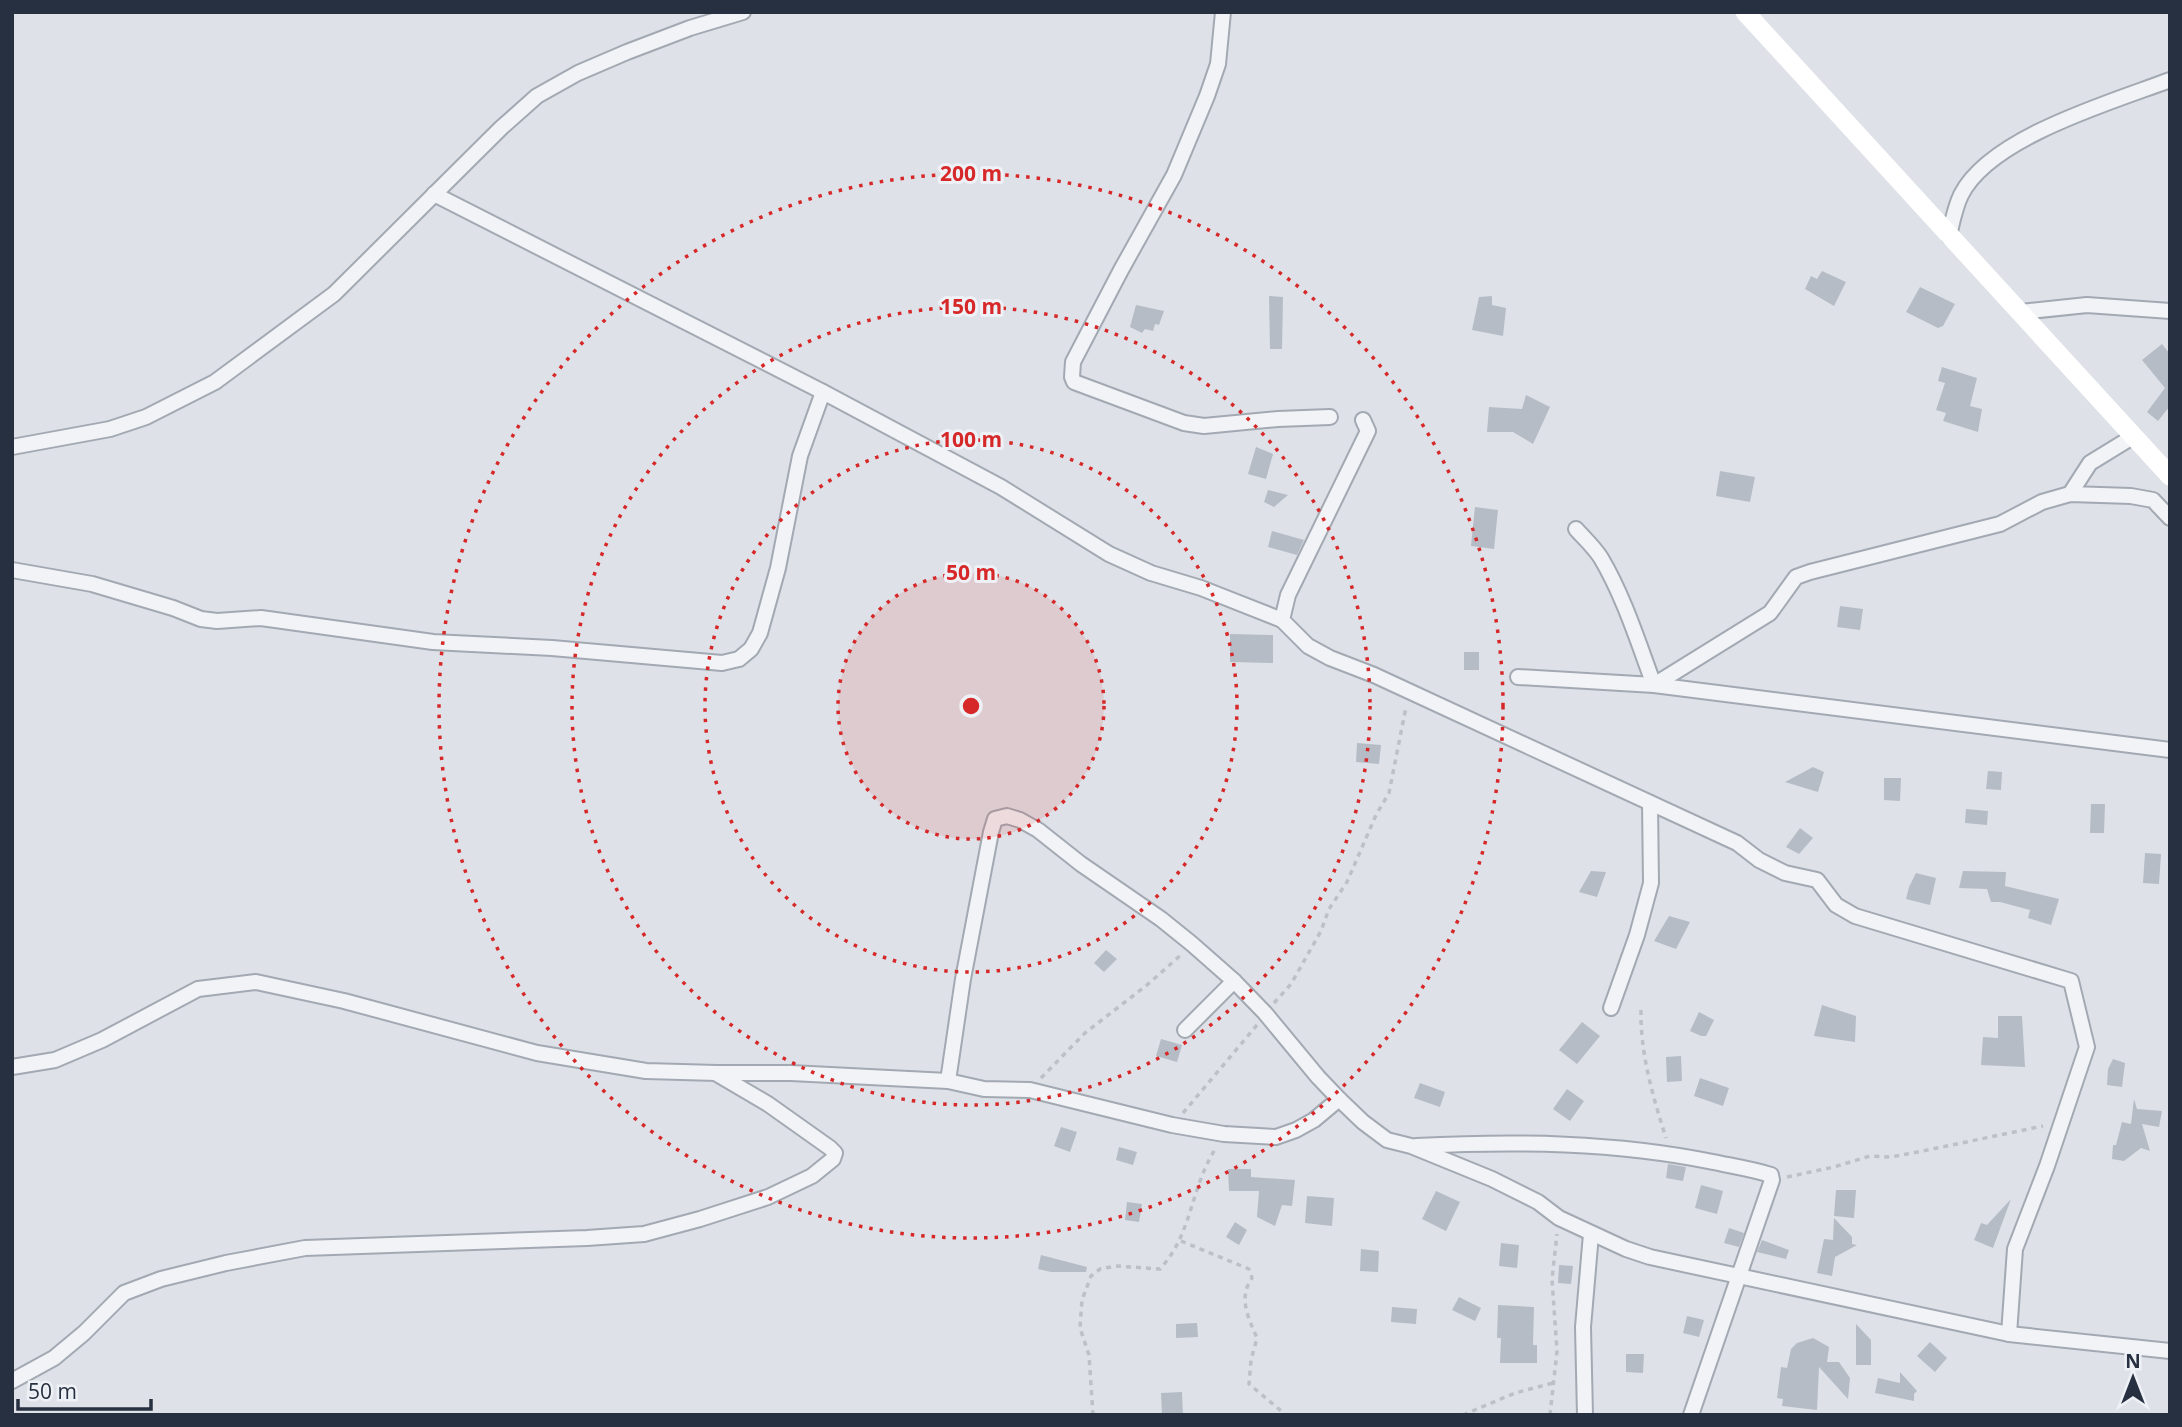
<svg xmlns="http://www.w3.org/2000/svg" width="2182" height="1427" viewBox="0 0 2182 1427" font-family="'Open Sans',sans-serif">
	<style>
		.building { fill: #b5bcc5 }
		.lines { fill: none; stroke-linecap: round; stroke-linejoin: round }
		.minor-casing { stroke: #a3a9b2; stroke-width: 18 }
		.path { stroke: #bcc0c7; stroke-width: 3.5; stroke-dasharray: 5 5; stroke-linecap: butt }
		.minor { stroke: #f1f3f6; stroke-width: 14 }
		.secondary { stroke: #fff; stroke-width: 19 }
		.ring { fill: none; stroke: #d62828; stroke-width: 3.5; stroke-dasharray: 3.5 7 }
		.centre { fill: #d62828; stroke: #eef1f6; stroke-width: 3.5 }
		.ring-label { font-size: 21px; text-anchor: middle; font-weight: bold; fill: #d62828; stroke: #eef1f6; stroke-width: 6; stroke-linejoin: round; paint-order: stroke }
	</style>
	<rect width="100%" height="100%" fill="#dee2e8"/>
	<!-- building -->
	<g class="building">
		<polygon points="1822,271 1846,282 1834,306 1805,289 1811,276 1817,279"/>
		<polygon points="1920,287 1955,304 1943,326 1938,328 1906,312"/>
		<polygon points="1269,296 1283,297 1282,349 1270,349"/>
		<polygon points="1492,296 1492,305 1506,308 1503,336 1472,330 1479,297"/>
		<polygon points="1136,305 1164,311 1159,325 1155,324 1153,331 1145,329 1142,333 1130,327"/>
		<polygon points="2162,344 2170,354 2170,406 2158,421 2147,412 2165,388 2142,360"/>
		<polygon points="1942,367 1977,378 1970,406 1982,409 1978,432 1943,421 1946,413 1936,410 1945,383 1938,381"/>
		<polygon points="1526,395 1550,407 1533,444 1513,432 1487,432 1489,407 1522,409"/>
		<polygon points="1256,447 1273,454 1266,479 1248,474"/>
		<polygon points="1720,471 1755,477 1750,502 1716,496"/>
		<polygon points="1268,490 1288,495 1274,507 1264,502"/>
		<polygon points="1475,507 1498,510 1494,549 1471,546"/>
		<polygon points="1272,531 1304,540 1297,555 1268,547"/>
		<polygon points="1840,606 1863,609 1860,630 1837,627"/>
		<polygon points="1230,634 1273,635 1273,663 1230,662"/>
		<rect x="1464" y="652" width="15" height="18"/>
		<polygon points="1357,743 1381,745 1379,764 1356,762"/>
		<polygon points="1813,767 1824,772 1818,792 1785,782"/>
		<polygon points="1988,771 2002,772 2001,790 1986,789"/>
		<polygon points="1884,778 1901,778 1900,801 1884,800"/>
		<polygon points="2091,804 2105,804 2104,833 2090,833"/>
		<polygon points="1966,809 1988,811 1987,825 1965,823"/>
		<polygon points="1800,828 1813,838 1799,854 1786,847"/>
		<polygon points="2145,853 2161,854 2159,884 2143,883"/>
		<polygon points="1591,871 1606,872 1597,897 1579,892"/>
		<polygon points="1963,871 2006,872 2005,886 2059,899 2051,925 2028,918 2030,910 2000,902 1991,902 1987,889 1959,888"/>
		<polygon points="1916,873 1936,878 1930,905 1906,899 1909,887"/>
		<polygon points="1669,916 1690,922 1676,949 1654,941"/>
		<polygon points="1106,950 1117,959 1104,972 1094,963"/>
		<polygon points="1822,1005 1856,1016 1855,1042 1814,1036"/>
		<polygon points="1699,1012 1714,1020 1706,1036 1701,1036 1690,1031"/>
		<polygon points="1998,1016 2022,1016 2025,1067 1981,1065 1983,1037 1998,1038"/>
		<polygon points="1582,1022 1600,1036 1577,1064 1559,1050"/>
		<polygon points="1161,1039 1182,1045 1177,1062 1156,1056"/>
		<polygon points="1681,1056 1682,1081 1667,1082 1666,1057"/>
		<polygon points="2113,1059 2125,1063 2122,1087 2107,1085 2108,1069"/>
		<polygon points="1700,1078 1729,1088 1723,1106 1694,1096"/>
		<polygon points="1420,1083 1445,1092 1440,1107 1414,1098"/>
		<polygon points="1567,1089 1584,1101 1570,1121 1553,1109"/>
		<polygon points="2134,1099 2137,1109 2162,1111 2159,1127 2142,1124 2150,1151 2141,1148 2124,1161 2112,1159 2113,1145 2116,1145 2122,1122 2131,1124"/>
		<polygon points="1061,1127 1077,1132 1070,1152 1054,1146"/>
		<polygon points="1119,1147 1137,1152 1133,1165 1116,1160"/>
		<polygon points="1668,1164 1686,1167 1683,1181 1666,1178"/>
		<polygon points="1228,1169 1251,1169 1251,1177 1295,1180 1292,1206 1282,1205 1275,1226 1257,1217 1259,1191 1229,1191"/>
		<polygon points="1701,1185 1723,1191 1717,1214 1695,1208"/>
		<polygon points="1836,1190 1856,1190 1854,1218 1834,1216"/>
		<polygon points="1436,1191 1460,1202 1446,1231 1422,1219"/>
		<polygon points="1307,1196 1334,1198 1332,1226 1305,1223"/>
		<polygon points="2011,1199 1993,1248 1974,1240 1981,1223 1987,1225"/>
		<polygon points="1127,1202 1142,1204 1139,1222 1125,1220"/>
		<polygon points="1834,1218 1852,1237 1852,1244 1857,1245 1835,1257 1832,1276 1817,1273 1824,1239 1833,1240"/>
		<polygon points="1235,1222 1247,1230 1239,1245 1226,1237"/>
		<polygon points="1729,1228 1744,1233 1739,1247 1724,1243"/>
		<polygon points="1762,1240 1789,1250 1786,1259 1757,1252"/>
		<polygon points="1501,1243 1519,1245 1517,1268 1499,1266"/>
		<polygon points="1361,1249 1379,1251 1378,1272 1360,1271"/>
		<polygon points="1041,1255 1087,1267 1086,1272 1051,1272 1038,1269"/>
		<polygon points="1559,1265 1573,1266 1571,1284 1558,1283"/>
		<polygon points="1459,1297 1481,1308 1475,1321 1452,1310"/>
		<polygon points="1498,1305 1534,1307 1533,1345 1537,1345 1537,1363 1500,1363 1501,1338 1497,1338"/>
		<polygon points="1392,1307 1417,1309 1416,1324 1391,1322"/>
		<polygon points="1687,1316 1704,1320 1699,1337 1683,1333"/>
		<polygon points="1197,1323 1198,1337 1176,1338 1176,1324"/>
		<polygon points="1856,1324 1871,1340 1871,1365 1856,1365"/>
		<polygon points="1813,1338 1829,1347 1827,1362 1839,1362 1850,1378 1848,1399 1819,1367 1817,1410 1782,1406 1783,1399 1777,1398 1781,1367 1787,1368 1791,1349 1797,1343"/>
		<polygon points="1930,1342 1947,1358 1935,1372 1917,1356"/>
		<polygon points="1626,1354 1644,1354 1643,1373 1626,1372"/>
		<polygon points="1900,1372 1917,1391 1914,1394 1914,1401 1875,1393 1878,1378 1900,1383"/>
		<polygon points="1182,1392 1183,1415 1162,1415 1161,1393"/>
	</g>
	<g class="lines">
		<defs>
			<g id="minor">
				<polyline points="1223,12 1218,64 1207,96 1174,175 1121,270 1073,362 1072,377 1074,382 1184,423 1204,426 1278,419 1330,417"/>
				<polyline points="434,194 823,392 1001,487 1109,554 1151,573 1201,588 1282,620"/>
				<path d="M1949,236C1952,223 1955,207 1961,195C1990,137 2112,102 2170,80"/>
				<polyline points="2021,312 2087,305 2170,311"/>
				<polyline points="1363,420 1368,431 1288,595 1282,620 1308,646 1330,658 1374,675 1737,843 1759,860 1785,873 1817,880 1836,905 1855,916 2071,981 2087,1047 2047,1166 2015,1249 2009,1334"/>
				<polyline points="12,447 110,429 146,417 215,382 334,294 501,128 537,96 578,73 627,52 690,28 743,12"/>
				<polyline points="2070,494 2090,463 2134,436"/>
				<path d="M1576,529C1584,538 1594,547 1601,558C1624,597 1638,642 1654,685L1770,613L1796,577L1810,572L2000,524L2042,502L2070,494L2131,496L2153,500L2170,518"/>
				<polyline points="12,570 92,584 173,608 201,619 217,621 261,618 433,642 552,648 722,663 739,659 751,649 760,633 778,568 800,456 823,392"/>
				<polyline points="1518,677 1654,685 2170,750"/>
				<polyline points="1611,1008 1637,935 1651,883 1650,803"/>
				<polyline points="1185,1030 1234,981"/>
				<polyline points="12,1067 55,1060 102,1040 198,989 256,982 344,1001 537,1053 646,1071 717,1073 791,1073 948,1081 984,1089 1030,1090 1172,1125 1224,1134 1276,1137 1296,1130 1314,1120 1339,1099"/>
				<polyline points="948,1081 963,979 991,832 995,819 1007,816 1020,820 1038,830 1081,864 1161,919 1192,944 1234,981 1265,1013 1318,1077 1339,1099 1363,1122 1387,1140 1411,1146 1492,1179 1538,1202 1559,1218 1626,1249 1650,1257 2009,1334 2170,1351"/>
				<path d="M1416,1146C1516,1141 1615,1142 1713,1162C1732,1166 1752,1169 1771,1175L1772,1180L1691,1415"/>
				<polyline points="12,1381 54,1358 84,1333 124,1293 161,1279 226,1263 305,1248 587,1238 644,1234 700,1219 768,1197 812,1176 833,1159 835,1153 830,1148 768,1104 717,1074"/>
				<polyline points="1585,1415 1583,1327 1591,1234"/>
			</g>
		</defs>
		<!-- minor casing -->
		<use href="#minor" class="minor-casing"/>
		<!-- path -->
		<g class="path">
			<polyline points="1274,1003 1291,984 1321,931 1329,909 1347,882 1376,815 1389,793 1406,707"/>
			<path d="M1641,1010C1640,1053 1653,1097 1666,1138"/>
			<polyline points="1041,1078 1085,1033 1147,985 1182,954"/>
			<polyline points="1183,1113 1257,1025"/>
			<polyline points="1787,1177 1834,1167 1870,1156 1891,1157 1923,1151 2043,1126"/>
			<path d="M1181,1241L1249,1269L1252,1278C1238,1298 1248,1317 1257,1338L1251,1360L1249,1384L1286,1415"/>
			<path d="M1093,1415L1089,1355L1080,1328L1082,1300L1091,1276L1100,1269L1116,1266L1160,1269C1193,1233 1190,1188 1216,1148"/>
			<polyline points="1463,1415 1515,1393 1553,1383"/>
			<polyline points="1550,1415 1557,1351 1552,1279 1557,1234"/>
		</g>
		<!-- minor -->
		<use href="#minor" class="minor"/>
		<!-- secondary -->
		<polyline class="secondary" points="1745,12 2170,476"/>
	</g>
	<!-- distance rings -->
	<circle cx="971" cy="706" r="133" fill="#d62828" fill-opacity=".12"/>
	<g class="ring">
		<circle cx="971" cy="706" r="133"/>
		<circle cx="971" cy="706" r="266"/>
		<circle cx="971" cy="706" r="399"/>
		<circle cx="971" cy="706" r="532"/>
	</g>
	<circle cx="971" cy="706" r="10" class="centre"/>
	<g class="ring-label">
		<text x="971" y="181">200 m</text>
		<text x="971" y="314">150 m</text>
		<text x="971" y="447">100 m</text>
		<text x="971" y="580">50 m</text>
	</g>
	<!-- border -->
	<rect width="2182" height="1427" fill="none" stroke="#273040" stroke-width="28"/>
	<!-- north arrow -->
	<g transform="translate(2133 1378)" stroke="#eef1f6" stroke-width="5" paint-order="stroke">
	<path d="M0-5L12 26L0 18L-12 26Z" fill="#273040"/>
	<text y="-10" font-size="19" font-weight="bold" text-anchor="middle" fill="#273040">N</text>
	</g>
	<!-- scale -->
	<path d="M18 1399v10h133v-10" fill="none" stroke="#273040" stroke-width="3.5"/>
	<text x="28" y="1399" font-size="21" fill="#273040" stroke="#eef1f6" stroke-width="5" paint-order="stroke">50 m</text>
</svg>
